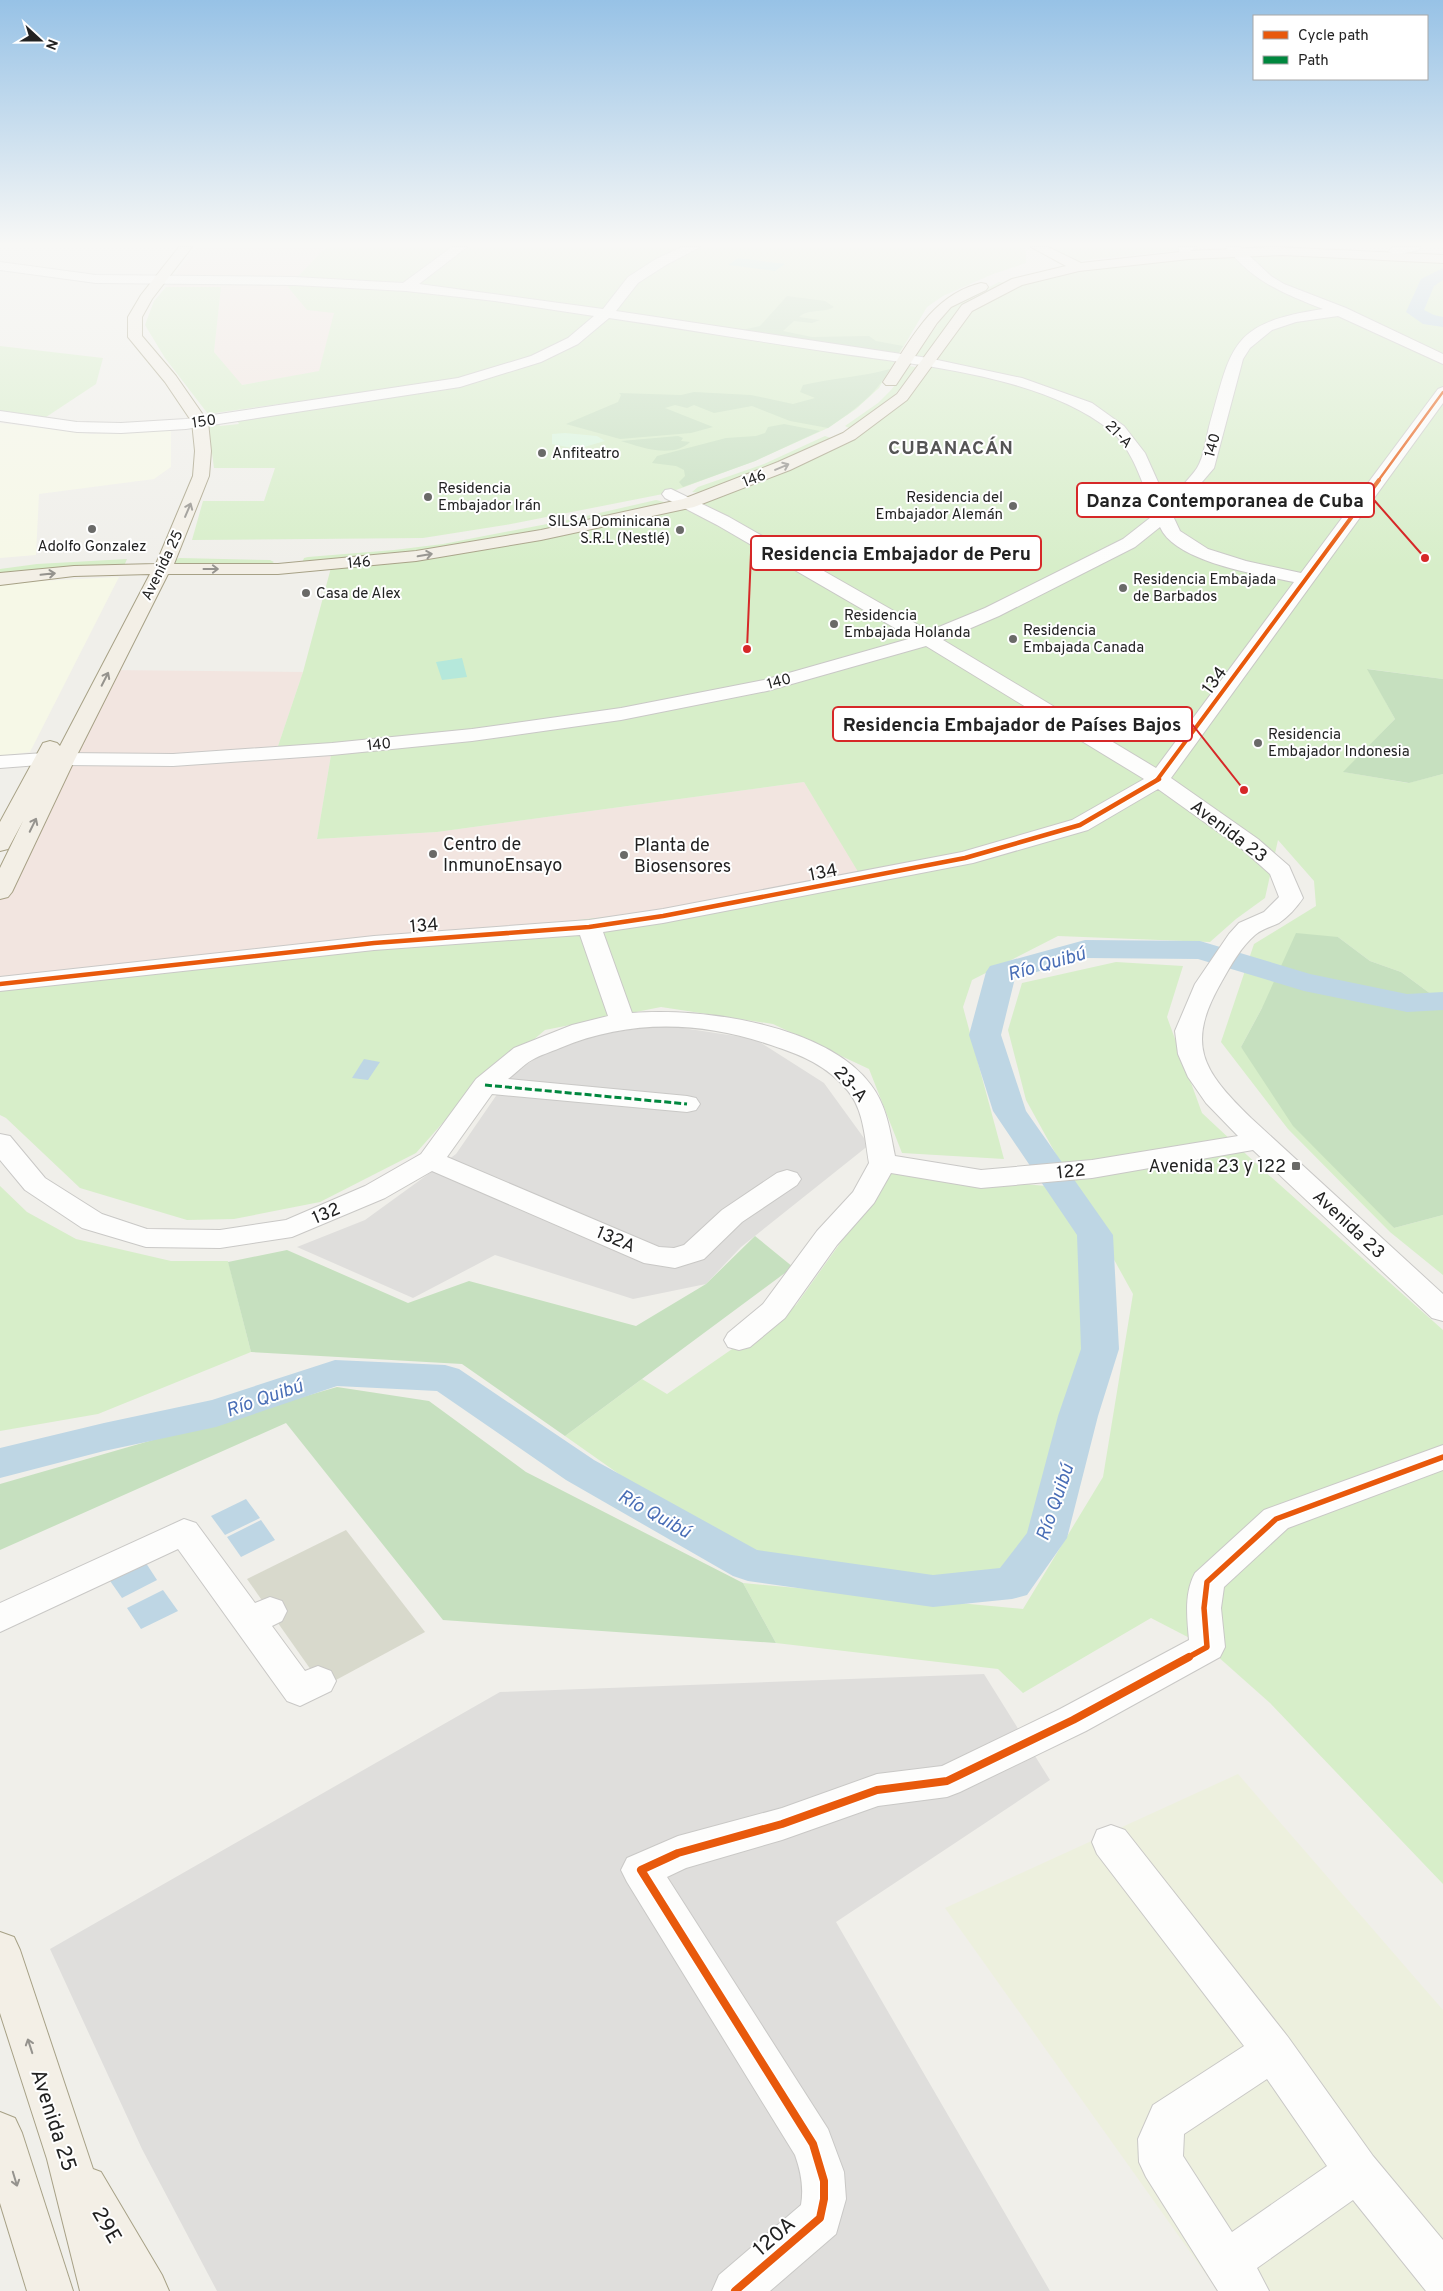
<svg xmlns="http://www.w3.org/2000/svg" width="1443" height="2291" viewBox="0 0 1443 2291" font-family="Overpass,sans-serif">
	<style>
		.residential { fill: #dfdedc }
		.commercial { fill: #f2e5e0 }
		.education { fill: #f6f8e7 }
		.construction { fill: #d8d9cc }
		.farmland { fill: #edf0de }
		.grass { fill: #d7eec9 }
		.forest { fill: #c6e0bf }
		.park { fill: #d9f6dd }
		.pitch { fill: #b5e8db }
		.water { fill: #bed6e4 }
		.lines { fill: none; stroke-linecap: round; stroke-linejoin: round }
		.river { fill: #bed6e4; fill-rule: evenodd }
		.minor-casing { stroke: #c9c8c6; stroke-width: 2 }
		.major-casing { stroke: #a7a186; stroke-width: 2 }
		.minor { fill: #fdfdfc; fill-rule: evenodd }
		.major { fill: #f3efe6; fill-rule: evenodd }
		.quiet { stroke: #00873e; stroke-width: 3; stroke-dasharray: 7 3; stroke-linecap: butt }
		.cycleway-far4-casing { stroke: #fff; stroke-width: 4.5 }
		.cycleway-far3-casing { stroke: #fff; stroke-width: 5.5 }
		.cycleway-far2-casing { stroke: #fff; stroke-width: 7 }
		.cycleway-far1-casing { stroke: #fff; stroke-width: 9 }
		.cycleway-casing { stroke: #fff; stroke-width: 11 }
		.cycleway-far4 { stroke: #e8590c; stroke-width: 2.5 }
		.cycleway-far3 { stroke: #e8590c; stroke-width: 4 }
		.cycleway-far2 { stroke: #e8590c; stroke-width: 4.5 }
		.cycleway-far1 { stroke: #e8590c; stroke-width: 5.5 }
		.cycleway { stroke: #e8590c; stroke-width: 8 }
		.oneway { stroke: #95938e }
		.poi-dot { fill: #6a6a68; stroke: #fff; stroke-width: 2 }
		.labels { text-anchor: middle; stroke-width: 4; stroke-linejoin: round; paint-order: stroke }
		.far-street-label { font-size: 15px; fill: #222; stroke: #fff }
		.far-poi-label { font-size: 15px; fill: #222; stroke: #fff; text-anchor: start }
		.street-label { font-size: 18px; fill: #222; stroke: #fff }
		.poi-label { font-size: 18px; fill: #222; stroke: #fff; text-anchor: start }
		.far-district-label { font-size: 19px; font-weight: bold; letter-spacing: 1px; fill: #555; stroke: #fff }
		.water-label { font-size: 19px; font-style: italic; fill: #496eb6; stroke: #fff }
		.near-street-label { font-size: 21px; fill: #222; stroke: #fff }
		.leader { fill: none; stroke: #d62828; stroke-width: 2 }
		.callout-dot { fill: #d62828; stroke: #fff; stroke-width: 2 }
		.callout { fill: #fff; stroke: #d62828; stroke-width: 2 }
		.callout-label { font-size: 19px; text-anchor: middle; font-weight: bold; fill: #222 }
	</style>
	<rect width="100%" height="100%" fill="#f0efea"/>
	<!-- residential -->
	<g class="residential">
		<polygon points="663,1025 755,1039 824,1083 869,1145 741,1247 706,1284 633,1299 495,1255 413,1298 297,1247 365,1220 456,1154 511,1074 568,1039"/>
		<polygon points="984,1674 1050,1780 836,1922 1050,2291 217,2291 142,2149 50,1949 500,1692"/>
	</g>
	<!-- commercial -->
	<g class="commercial">
		<polygon points="196,247 326,247 288,287 335,313 319,372 241,385 214,352 221,287 166,287"/>
		<polygon points="110,670 303,672 276,752 332,749 317,839 437,832 804,782 861,875 650,912 0,984 0,892"/>
	</g>
	<!-- education -->
	<g class="education">
		<polygon points="0,423 91,434 171,430 171,467 154,479 39,494 36,555 0,558"/>
		<polygon points="119,577 30,752 0,756 0,583"/>
	</g>
	<!-- construction -->
	<polygon class="construction" points="346,1530 425,1632 323,1687 247,1579"/>
	<!-- farmland -->
	<polygon class="farmland" points="1238,1774 1443,2010 1443,2291 1218,2291 945,1908"/>
	<!-- grass -->
	<g class="grass">
		<polygon points="326,247 1021,247 1026,251 1026,263 993,274 943,296 927,307 879,388 856,409 828,428 755,461 668,493 511,524 423,538 192,540 203,501 264,501 275,468 214,468 208,424 218,423 220,426 239,424 237,420 381,390 208,414 165,358 145,325 154,301 166,287 221,287 214,352 242,385 319,371 334,313 307,310 288,287"/>
		<polygon points="1037,247 1210,247 1067,262"/>
		<polygon points="1237,253 1443,259 1443,679 1368,669 1395,719 1344,772 1408,783 1443,774 1443,1003 1401,972 1370,961 1338,937 1262,1008 1241,1047 1394,1228 1443,1215 1443,1275 1390,1232 1288,1129 1221,1042 1254,944 1316,906 1314,881 1278,840 1265,898 1236,919 1210,942 1058,936 972,980 963,1007 1004,1159 902,1153 869,1069 773,1024 661,1007 545,1030 463,1100 416,1153 320,1202 234,1219 187,1220 80,1188 6,1118 0,1115 0,984 650,912 860,875 804,782 437,832 317,839 332,749 276,752 303,672 332,564 416,556 688,503 784,466 882,414 967,308 987,296 1049,274"/>
		<polygon points="999,282 1006,283 959,309 925,357 915,357 949,308"/>
		<polygon points="0,346 103,358 96,384 40,421 0,415"/>
		<polygon points="910,366 915,367 915,370 892,398 851,429 845,426 878,403 891,390"/>
		<polygon points="825,436 831,438 830,440 775,466 701,493 692,492 698,487 764,464"/>
		<polygon points="656,500 664,502 662,505 537,532 416,553 302,563 304,558 308,557 394,550 443,544 573,519"/>
		<polygon points="180,558 270,560 274,562 267,566 174,564 176,559"/>
		<polygon points="127,559 124,566 0,576 0,569 37,564"/>
		<polygon points="1116,962 1183,966 1167,1017 1202,1113 1262,1169 1443,1330 1443,1884 1270,1703 1207,1647 1151,1618 1023,1693 998,1669 776,1643 743,1583 1023,1609 1103,1477 1133,1294 1026,1100 1008,1030 1022,983"/>
		<polygon points="891,1172 1046,1186 1095,1235 1100,1349 1078,1416 1046,1538 1012,1583 933,1591 748,1565 565,1436 642,1379 667,1394 796,1305"/>
		<polygon points="0,1186 27,1212 76,1239 171,1261 228,1261 251,1352 98,1414 0,1431"/>
	</g>
	<!-- forest -->
	<g class="forest">
		<path d="M787,296L825,301L834,307C822,314 809,308 799,317L820,320L812,323L794,321L783,331L812,337L869,336L876,341L903,346L897,356L738,331L760,326Z"/>
		<path d="M890,369C874,397 854,410 828,428L790,421L752,406L714,413L694,405L687,408L675,405L665,408L713,427L691,433L620,439L566,424L618,402L621,395L619,393L681,395L694,392L751,395L793,404L815,398L800,392L803,385C832,378 861,377 890,369Z"/>
		<polygon points="784,424 820,431 755,461 683,487 679,482 685,476 684,470 676,466 652,463 657,456 726,438 756,436 765,433 768,427"/>
		<path d="M678,436L683,438L681,441L690,442C673,459 640,447 621,441Z"/>
		<polygon points="1367,669 1443,679 1443,774 1409,783 1343,772 1395,719"/>
		<polygon points="1296,933 1338,937 1370,961 1401,972 1443,1003 1443,1215 1394,1228 1293,1126 1241,1047 1262,1008"/>
		<polygon points="755,1236 793,1267 565,1436 462,1364 251,1352 228,1262 287,1250 408,1303 469,1281 636,1326 706,1284"/>
		<polygon points="337,1387 429,1401 526,1472 743,1583 776,1643 443,1620 286,1423 0,1550 0,1484"/>
	</g>
	<!-- park -->
	<polygon class="park" points="565,433 597,436 605,441 577,449 552,444 552,434"/>
	<!-- pitch -->
	<g class="pitch">
		<polygon points="738,258 785,264 775,271 728,265"/>
		<polygon points="462,658 467,677 442,680 436,662"/>
	</g>
	<!-- water -->
	<g class="water">
		<polygon points="364,1059 380,1062 368,1080 352,1078"/>
		<polygon points="246,1499 260,1518 225,1535 211,1516"/>
		<polygon points="261,1520 275,1540 241,1557 227,1537"/>
		<polygon points="144,1560 157,1580 122,1598 108,1578"/>
		<polygon points="163,1590 178,1611 141,1629 127,1608"/>
	</g>
	<g class="lines">
		<!-- river -->
		<g class="river">
			<polygon points="1443,268 1443,280 1434,286 1424,310 1434,315 1443,317 1443,327 1423,324 1406,312 1421,279"/>
			<polygon points="1085,940 1200,941 1310,974 1407,994 1443,992 1443,1010 1407,1012 1304,991 1198,959 1086,958 1015,978 1001,1035 1026,1111 1113,1235 1119,1349 1098,1416 1067,1538 1027,1595 1012,1599 933,1607 748,1581 733,1576 566,1480 437,1391 337,1386 216,1427 104,1451 0,1478 0,1448 104,1423 212,1400 335,1360 445,1365 459,1369 594,1460 757,1550 933,1575 1000,1568 1027,1533 1058,1416 1081,1349 1077,1235 993,1111 969,1035 986,972 990,966"/>
		</g>
		<defs>
			<g id="minor">
				<path d="M452,247H467L419,284L603,309L628,277L656,259L682,247H700L666,265L638,283L616,311L928,358L1022,378L1092,403L1124,426L1145,453L1167,502C1176,491 1189,480 1197,468C1204,457 1206,439 1209,427C1232,346 1229,323 1323,309C1284,294 1252,281 1226,247H1240L1271,276L1284,284L1346,308L1443,354V364L1338,316L1296,322L1272,330L1250,348L1243,359L1214,468L1173,516L1180,531L1208,549L1246,561L1301,573L1438,389L1443,387V403L1171,778L1258,839L1289,866L1303,898C1297,907 1288,917 1279,923C1271,927 1262,929 1255,935C1241,947 1231,965 1222,981C1185,1045 1202,1070 1251,1118L1443,1294V1321L1432,1318L1253,1150L1092,1178L981,1188L891,1173L874,1203L837,1245L785,1318L750,1347L739,1350L728,1347L724,1340L728,1333L763,1304L817,1231L853,1192L869,1163C865,1140 864,1110 848,1091C827,1065 801,1055 771,1045C700,1021 630,1019 560,1048C551,1052 540,1055 532,1060C523,1065 516,1073 508,1079L687,1096L696,1098L700,1104L696,1110L687,1112L492,1094L447,1157L659,1247L674,1248L684,1245L722,1210L777,1173L787,1170L797,1173L801,1179L797,1185L742,1222L704,1259L675,1268L644,1263L432,1171L385,1198L292,1237L220,1248L146,1247L82,1228L25,1190L0,1160V1134L10,1136L45,1178L102,1214L147,1229L220,1230L286,1220L365,1186L421,1154L476,1079L514,1048L572,1025L608,1016L580,935L374,950L0,991V977L374,936L589,920L663,909L962,852L1072,820L1144,779L926,646L767,691L621,720L472,741L332,755L173,766L64,765L56,764L54,760L52,764L0,768V756L44,753L52,754L54,758L56,754L64,753L173,754L332,743L472,729L621,708L764,680L912,638L717,525L665,498L662,494L665,490L671,489L729,517L929,631L985,608L1123,539L1155,514C1143,487 1134,450 1111,431C1042,375 916,365 830,352C756,341 683,329 609,318L578,344L541,362L460,387L186,429L121,433L77,432L0,421V411L77,422L121,423L186,419L458,378L531,356L568,338L594,316L495,301L406,291L294,285L96,283L0,270V262L96,275L294,277L403,283ZM1160,527C1175,562 1259,575 1294,582L1156,768L943,640L999,616L1135,547ZM1158,789L1242,849L1270,874L1279,897L1264,912L1239,923L1229,934L1195,984L1175,1031L1178,1054L1188,1077L1206,1103L1238,1136L1092,1160L981,1170L895,1156C890,1131 887,1106 871,1085C827,1025 702,1007 632,1013L603,932L663,923L973,863L1088,830Z"/>
				<polygon points="1179,247 1196,247 1189,252 1179,252"/>
				<polygon points="1420,247 1419,250 1395,255 1388,251 1393,247"/>
				<path d="M1443,1445V1470L1288,1528L1224,1587L1221,1608L1225,1647L1220,1657L1086,1731L960,1792L947,1797L878,1806L782,1840L686,1868L667,1877L828,2129L844,2172L846,2199L836,2234L770,2291H712L719,2275L801,2205C804,2188 801,2172 795,2155L627,1882L621,1870L627,1858L678,1836L782,1808L877,1774L942,1766L1060,1709L1189,1640C1187,1617 1184,1593 1195,1573L1264,1510Z"/>
				<polygon points="184,1519 196,1523 255,1603 270,1597 282,1601 287,1611 282,1621 272,1626 305,1671 318,1666 331,1671 336,1681 331,1691 300,1706 287,1701 178,1549 0,1632 0,1603"/>
				<path d="M1111,1825L1125,1830L1288,2037L1373,2156L1443,2240V2291H1426L1353,2200L1257,2268L1269,2291H1218L1146,2177L1139,2162L1138,2139L1153,2105L1244,2046L1097,1854L1092,1842L1097,1830ZM1267,2079L1327,2166L1232,2232L1183,2156L1184,2134Z"/>
			</g>
			<g id="major">
				<polygon points="179,247 192,247 152,299 142,317 142,336 176,376 208,422 211,451 209,476 174,564 278,564 416,551 541,530 683,499 778,462 843,433 897,394 962,305 1012,279 1066,266 1031,247 1048,247 1081,263 1189,251 1274,247 1443,255 1443,263 1283,255 1189,259 1079,271 1022,285 972,311 907,400 855,439 790,470 694,507 541,540 416,561 278,574 168,574 75,759 12,892 8,897 0,899 0,868 23,821 8,849 0,851 0,822 43,743 50,741 57,743 60,746 150,574 74,576 0,585 0,573 74,566 156,564 193,476 195,451 192,422 165,382 128,337 128,317 141,295"/>
				<path d="M981,283L986,284L988,287L986,290L951,307L937,323L896,385H886L883,382C910,342 931,295 981,283Z"/>
				<polygon points="0,1932 14,1937 20,1950 93,2169 101,2172 162,2275 169,2291 80,2291 47,2159 0,2013"/>
				<polygon points="0,2112 15,2118 22,2133 73,2291 27,2291 0,2203"/>
			</g>
		</defs>
		<!-- minor casing -->
		<use href="#minor" class="minor-casing"/>
		<!-- major casing -->
		<use href="#major" class="major-casing"/>
		<!-- minor -->
		<use href="#minor" class="minor"/>
		<!-- major -->
		<use href="#major" class="major"/>
		<!-- quiet -->
		<polyline class="quiet" points="485,1085 687,1104"/>
		<defs>
			<polyline id="cycleway-far4" points="1378,481 1443,392"/>
			<polyline id="cycleway-far3" points="1157,780 1379,480"/>
			<polyline id="cycleway-far2" points="0,984 374,943 589,927 663,916 965,858 1080,825 1159,779"/>
			<polyline id="cycleway-far1" points="1187,1658 1207,1647 1204,1608 1207,1582 1276,1519 1443,1457"/>
			<polyline id="cycleway" points="735,2291 820,2218 824,2199 824,2181 813,2144 641,1870 678,1853 782,1824 877,1790 947,1781 1073,1720 1189,1657"/>
		</defs>
		<!-- cycleway-far4 casing -->
		<use href="#cycleway-far4" class="cycleway-far4-casing"/>
		<!-- cycleway-far3 casing -->
		<use href="#cycleway-far3" class="cycleway-far3-casing"/>
		<!-- cycleway-far2 casing -->
		<use href="#cycleway-far2" class="cycleway-far2-casing"/>
		<!-- cycleway-far1 casing -->
		<use href="#cycleway-far1" class="cycleway-far1-casing"/>
		<!-- cycleway casing -->
		<use href="#cycleway" class="cycleway-casing"/>
		<!-- cycleway-far4 -->
		<use href="#cycleway-far4" class="cycleway-far4"/>
		<!-- cycleway-far3 -->
		<use href="#cycleway-far3" class="cycleway-far3"/>
		<!-- cycleway-far2 -->
		<use href="#cycleway-far2" class="cycleway-far2"/>
		<!-- cycleway-far1 -->
		<use href="#cycleway-far1" class="cycleway-far1"/>
		<!-- cycleway -->
		<use href="#cycleway" class="cycleway"/>
	</g>
	<!-- one-way arrows -->
	<defs><path id="oneway-shaft" d="M-6 0H5M1.5-3L5.5 0L1.5 3" fill="none" stroke-width="1.6" stroke-linecap="round" stroke-linejoin="round" transform="scale(1.25)"/></defs>
	<g class="oneway">
		<use href="#oneway-shaft" transform="translate(782 467) rotate(-23)"/>
		<use href="#oneway-shaft" transform="translate(188 510) rotate(-67)"/>
		<use href="#oneway-shaft" transform="translate(425 555) rotate(-10)"/>
		<use href="#oneway-shaft" transform="translate(211 569)"/>
		<use href="#oneway-shaft" transform="translate(48 574) rotate(-6)"/>
		<use href="#oneway-shaft" transform="translate(105 679) rotate(-63)"/>
		<use href="#oneway-shaft" transform="translate(33 825) rotate(-64)"/>
		<use href="#oneway-shaft" transform="translate(30 2046) rotate(-108)"/>
		<use href="#oneway-shaft" transform="translate(15 2179) rotate(73)"/>
	</g>
	<!-- sky -->
	<linearGradient id="sky" x2="0" y2="1"><stop stop-color="#97c2e6"/><stop offset="0.43" stop-color="#f8f8f6"/><stop offset="1" stop-color="#f8f8f6" stop-opacity="0"/></linearGradient>
	<rect width="1443" height="568" fill="url(#sky)"/>
	<!-- markers -->
	<g class="poi-dot">
		<circle cx="542" cy="453" r="5"/>
		<circle cx="428" cy="497" r="5"/>
		<circle cx="1013" cy="506" r="5"/>
		<circle cx="92" cy="529" r="5"/>
		<circle cx="680" cy="530" r="5"/>
		<circle cx="1123" cy="588" r="5"/>
		<circle cx="306" cy="593" r="5"/>
		<circle cx="834" cy="624" r="5"/>
		<circle cx="1013" cy="639" r="5"/>
		<circle cx="1258" cy="743" r="5"/>
		<circle cx="433" cy="854" r="5"/>
		<circle cx="624" cy="855" r="5"/>
		<rect x="1291" y="1161" width="10" height="10" rx="2.5"/>
	</g>
	<g class="labels">
		<!-- far-street labels -->
		<g class="far-street-label">
			<text transform="translate(204 421) rotate(-8)" y="5">150</text>
			<text transform="translate(1119 434) rotate(46)" y="5">21-A</text>
			<text transform="translate(1212 445) rotate(-75)" y="5">140</text>
			<text transform="translate(754 478) rotate(-21)" y="5">146</text>
			<text transform="translate(359 562) rotate(-5)" y="5">146</text>
			<text transform="translate(162 565) rotate(-64)" y="5">Avenida 25</text>
			<text transform="translate(779 681) rotate(-15)" y="5">140</text>
			<text transform="translate(379 744) rotate(-6)" y="5">140</text>
		</g>
		<!-- far-poi labels -->
		<g class="far-poi-label">
			<text x="552" y="458">Anfiteatro</text>
			<text x="438" y="493">Residencia<tspan x="438" dy="17">Embajador Irán</tspan></text>
			<text x="1003" y="502" text-anchor="end">Residencia del<tspan x="1003" dy="17">Embajador Alemán</tspan></text>
			<text x="670" y="526" text-anchor="end">SILSA Dominicana<tspan x="670" dy="17">S.R.L (Nestlé)</tspan></text>
			<text x="92" y="551" text-anchor="middle">Adolfo Gonzalez</text>
			<text x="1133" y="584">Residencia Embajada<tspan x="1133" dy="17">de Barbados</tspan></text>
			<text x="316" y="598">Casa de Alex</text>
			<text x="844" y="620">Residencia<tspan x="844" dy="17">Embajada Holanda</tspan></text>
			<text x="1023" y="635">Residencia<tspan x="1023" dy="17">Embajada Canada</tspan></text>
			<text x="1268" y="739">Residencia<tspan x="1268" dy="17">Embajador Indonesia</tspan></text>
		</g>
		<!-- street labels -->
		<g class="street-label">
			<text transform="translate(1214 680) rotate(-54)" y="6">134</text>
			<text transform="translate(1229 831) rotate(37)" y="6">Avenida 23</text>
			<text transform="translate(823 872) rotate(-11)" y="6">134</text>
			<text transform="translate(424 925) rotate(-5)" y="6">134</text>
			<text transform="translate(851 1084) rotate(49)" y="6">23-A</text>
			<text transform="translate(1071 1171) rotate(-6)" y="6">122</text>
			<text transform="translate(326 1213) rotate(-23)" y="6">132</text>
			<text transform="translate(1349 1224) rotate(43)" y="6">Avenida 23</text>
			<text transform="translate(616 1239) rotate(23)" y="6">132A</text>
		</g>
		<!-- poi labels -->
		<g class="poi-label">
			<text x="443" y="850">Centro de<tspan x="443" dy="21">InmunoEnsayo</tspan></text>
			<text x="634" y="851">Planta de<tspan x="634" dy="21">Biosensores</tspan></text>
			<text x="1286" y="1172" text-anchor="end">Avenida 23 y 122</text>
		</g>
		<!-- far-district labels -->
		<g class="far-district-label">
			<text x="951" y="454">CUBANACÁN</text>
		</g>
		<!-- water labels -->
		<g class="water-label">
			<text transform="translate(1046 963) rotate(-16)" y="7">Río Quibú</text>
			<text transform="translate(264 1397) rotate(-19)" y="7">Río Quibú</text>
			<text transform="translate(1054 1502) rotate(-71)" y="7">Río Quibú</text>
			<text transform="translate(655 1513) rotate(29)" y="7">Río Quibú</text>
		</g>
		<!-- near-street labels -->
		<g class="near-street-label">
			<text transform="translate(54 2120) rotate(72)" y="7">Avenida 25</text>
			<text transform="translate(107 2225) rotate(60)" y="7">29E</text>
			<text transform="translate(774 2236) rotate(-41)" y="7">120A</text>
		</g>
	</g>
	<!-- callouts -->
	<path class="leader" d="M1425 558L1374 500M747 649L751 553M1244 790L1192 724"/>
	<g class="callout-dot">
		<circle cx="1425" cy="558" r="5"/>
		<circle cx="747" cy="649" r="5"/>
		<circle cx="1244" cy="790" r="5"/>
	</g>
	<g class="callout">
		<rect x="1077" y="483" width="297" height="34" rx="5"/>
		<rect x="751" y="536" width="290" height="34" rx="5"/>
		<rect x="833" y="707" width="359" height="34" rx="5"/>
	</g>
	<g class="callout-label">
		<text x="1225" y="507">Danza Contemporanea de Cuba</text>
		<text x="896" y="560">Residencia Embajador de Peru</text>
		<text x="1012" y="731">Residencia Embajador de Países Bajos</text>
	</g>
	<!-- legend -->
	<rect x="1253" y="15" width="175" height="65" fill="#ffffff" stroke="#a7a7a7"/>
	<rect x="1263" y="31" width="25" height="8" fill="#e8590c" stroke="#a7a7a7"/>
	<text x="1298" y="40" font-size="15" fill="#222222">Cycle path</text>
	<rect x="1263" y="56" width="25" height="8" fill="#00873e" stroke="#a7a7a7"/>
	<text x="1298" y="65" font-size="15" fill="#222222">Path</text>
	<!-- north arrow -->
	<g transform="translate(40 40) rotate(111)" stroke="#ffffff" stroke-width="4" paint-order="stroke">
	<path d="M0-4L9 19L0 12L-9 19Z" fill="#222222"/>
	<text y="-8" font-size="14" font-weight="bold" text-anchor="middle" fill="#222222">N</text>
	</g>
</svg>
